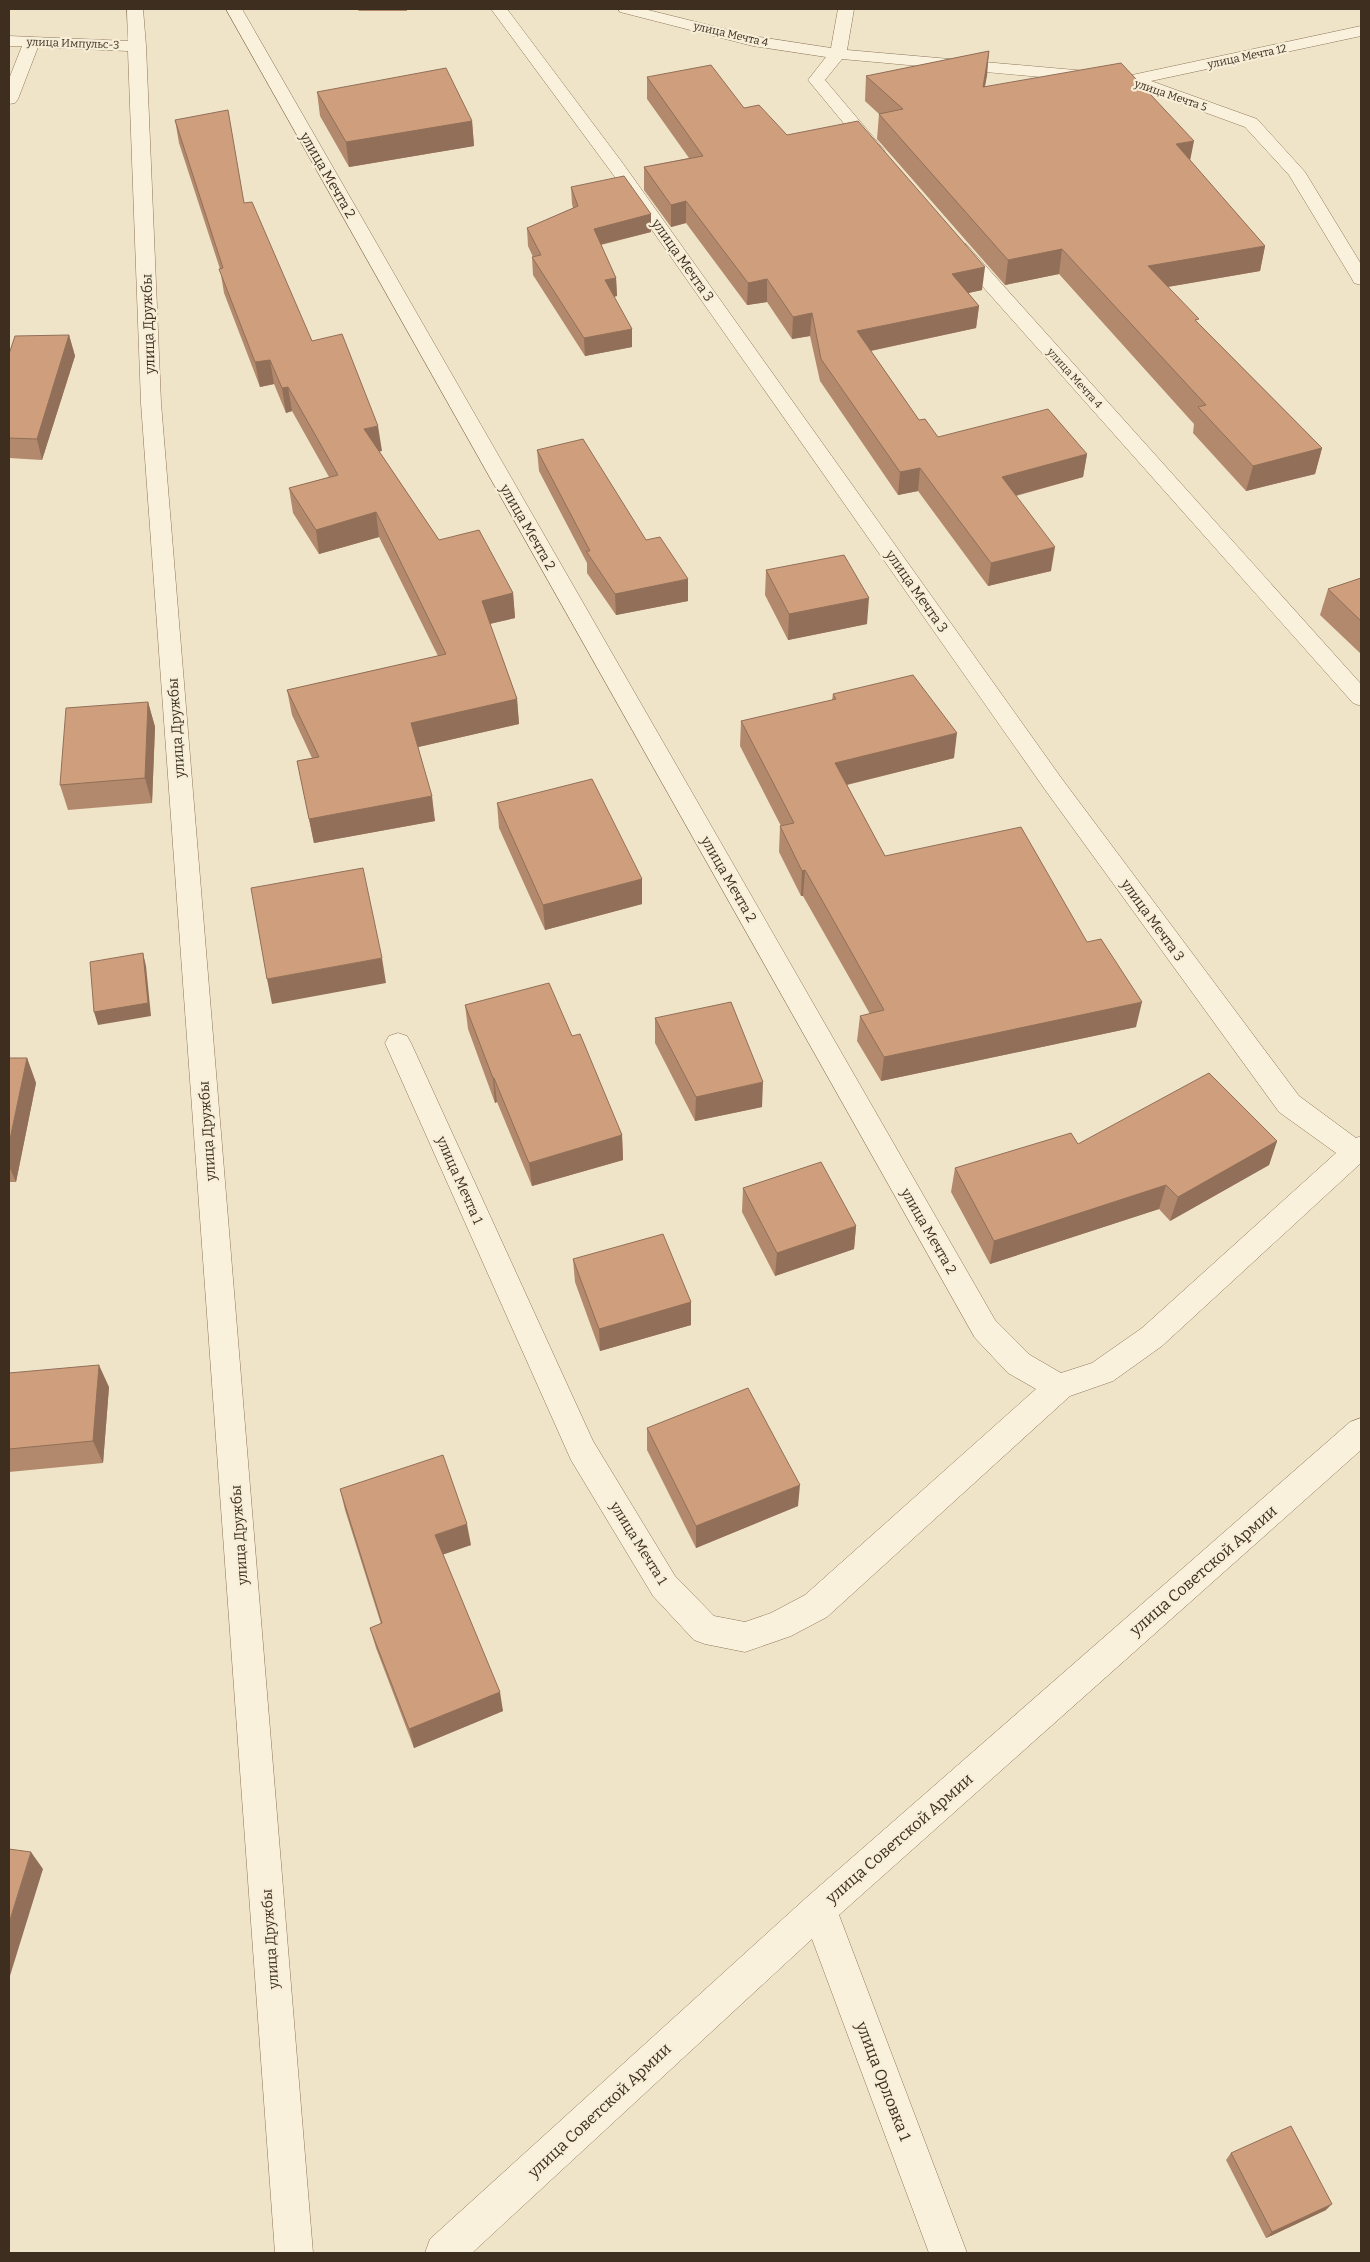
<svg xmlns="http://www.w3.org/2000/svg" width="1370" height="2262" viewBox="0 0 1370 2262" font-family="Bitter,serif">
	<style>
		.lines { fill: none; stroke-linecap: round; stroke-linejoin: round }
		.street-casing { stroke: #8d765c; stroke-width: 1 }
		.street { fill: #faf1dc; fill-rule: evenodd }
		.wall { fill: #b2896c }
		.shaded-wall { fill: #916f58 }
		.building { fill: #cf9f7d; stroke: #916f58 }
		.labels { text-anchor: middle; stroke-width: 4.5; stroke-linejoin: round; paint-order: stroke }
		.far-street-label { font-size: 11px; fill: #3d2e20; stroke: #f7eed8 }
		.street-label { font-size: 14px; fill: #3d2e20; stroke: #f7eed8 }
		.near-street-label { font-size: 16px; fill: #3d2e20; stroke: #f7eed8 }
	</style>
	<rect width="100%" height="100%" fill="#f0e4c8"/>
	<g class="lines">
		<defs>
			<g id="street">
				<polygon points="127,9 143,9 146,46 161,403 313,2253 275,2253 141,403 128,51 38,47 18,99 15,103 9,104 9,79 22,46 9,46 9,36 128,41"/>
				<polygon points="226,9 242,9 995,1320 1030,1355 1061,1373 1092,1363 1142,1328 1336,1153 1279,1112 1046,791 612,173 491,9 507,9 624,165 1062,779 1299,1096 1356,1138 1361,1136 1361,1163 1162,1346 1113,1381 1070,1396 827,1617 791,1636 745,1652 705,1644 694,1640 653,1596 571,1460 385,1043 389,1036 398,1033 407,1036 411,1043 593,1441 675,1576 714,1616 745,1622 771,1613 805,1595 1036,1389 1008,1373 975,1338"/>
				<polygon points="618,9 644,9 753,36 831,48 838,9 854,9 847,50 1132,75 1361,26 1361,36 1151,81 1257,119 1305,172 1361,264 1361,285 1354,283 1352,279 1289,175 1245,127 1130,85 842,59 825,80 885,151 882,155 870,155 808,80 826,57 753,46 620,12"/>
				<polygon points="959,242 966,244 1361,684 1361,706 1353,703 952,252 950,248 952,244"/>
				<polygon points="1361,1418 1361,1450 839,1915 967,2253 929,2253 812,1939 472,2253 425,2253 430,2239 807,1897 1350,1422"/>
			</g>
		</defs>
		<!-- street casing -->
		<use href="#street" class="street-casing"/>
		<!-- street -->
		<use href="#street" class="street"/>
	</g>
	<!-- wall -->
	<g class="wall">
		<polygon points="357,9 407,9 407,11 359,11"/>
		<polygon points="989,51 985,86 1190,161 1265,246 1260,271 1168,287 1198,323 1322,448 1315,474 1246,491 1193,433 1194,424 1059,274 1005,285 877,139 879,114 865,101 866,76"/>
		<polygon points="647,77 744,108 787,135 982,290 968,293 979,306 976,328 871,351 919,420 938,437 1087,454 1083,477 1016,496 1051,571 988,586 918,491 898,495 820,381 810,336 792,339 767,302 747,305 686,223 671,227 644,190 644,167 689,158 647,99"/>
		<polygon points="317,92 472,121 474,146 349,167 320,116"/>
		<polygon points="175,120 244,203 312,341 382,451 379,451 439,540 513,593 515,618 490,624 517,699 519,724 418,747 435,821 314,843 297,761 312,758 292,715 287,690 438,656 379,537 319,554 293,513 289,488 329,477 292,411 286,413 274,384 260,387 224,293 220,269 179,143"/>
		<polygon points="571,187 651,214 651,232 601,245 616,278 617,296 614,297 632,329 632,347 585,356 533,275 532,257 533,257 528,246 527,228 573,208 572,204"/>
		<polygon points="69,335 75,356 42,460 9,458 9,354"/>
		<polygon points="537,450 646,540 688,601 616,615 587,573 587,563 539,471"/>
		<polygon points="766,570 867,624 788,640 765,595"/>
		<polygon points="1361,578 1361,654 1320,615 1328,589"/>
		<polygon points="833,694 954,758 847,785 885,856 1136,1027 881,1081 857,1041 860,1016 870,1014 803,896 801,896 779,852 780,826 781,826 740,746 741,721 832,700"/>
		<polygon points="148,702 155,727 152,803 68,810 60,785"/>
		<polygon points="497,803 642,879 642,904 545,930 499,828"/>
		<polygon points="465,1005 572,1036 622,1135 623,1160 532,1186 497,1102 495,1103 468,1029"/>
		<polygon points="655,1018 762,1107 695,1121 655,1043"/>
		<polygon points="9,1058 27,1058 36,1083 16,1182 9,1182"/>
		<polygon points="1277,1141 1269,1165 1170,1221 1159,1209 990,1264 951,1192 955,1168 1078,1144"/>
		<polygon points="743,1188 856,1226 854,1249 775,1276 742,1212"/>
		<polygon points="573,1259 691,1302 691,1325 600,1351 575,1282"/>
		<polygon points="9,1373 109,1387 103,1463 9,1472"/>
		<polygon points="647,1428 798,1506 696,1548 647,1450"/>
		<polygon points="340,1489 471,1545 443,1554 503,1711 414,1748 376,1648 370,1628 381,1624 345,1510"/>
		<polygon points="1231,2153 1326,2210 1266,2238 1226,2160"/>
	</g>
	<!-- shaded-wall -->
	<g class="shaded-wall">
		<polygon points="989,51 987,76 980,111 983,87"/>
		<polygon points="472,121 474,146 349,167 346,142"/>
		<polygon points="1194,141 1189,166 1176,144"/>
		<polygon points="686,201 686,223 671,227 671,205"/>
		<polygon points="651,214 651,232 594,246 594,229"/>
		<polygon points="1265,246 1260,271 1143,291 1148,266"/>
		<polygon points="1062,249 1059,274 1005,285 1008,260"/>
		<polygon points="985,267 982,290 950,297 952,274"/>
		<polygon points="616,278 617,296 605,298 605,280"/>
		<polygon points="767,279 767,302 747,305 748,283"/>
		<polygon points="979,306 976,328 855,354 857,331"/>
		<polygon points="812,313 810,336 792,339 793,317"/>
		<polygon points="632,329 632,347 585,356 584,338"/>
		<polygon points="69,335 75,356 42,460 37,439"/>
		<polygon points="270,360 274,384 260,387 255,362"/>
		<polygon points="288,387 292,411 286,413 282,388"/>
		<polygon points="378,426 382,451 367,454 364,429"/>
		<polygon points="1322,448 1315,474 1246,491 1253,466"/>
		<polygon points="1087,454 1083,477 999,500 1002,477"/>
		<polygon points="920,468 918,491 898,495 900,472"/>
		<polygon points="376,512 379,537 319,554 316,530"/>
		<polygon points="1055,547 1051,571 988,586 991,563"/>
		<polygon points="688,579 688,601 616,615 615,594"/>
		<polygon points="513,593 515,618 484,625 482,601"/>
		<polygon points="869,598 867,624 788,640 789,614"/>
		<polygon points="517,699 519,724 414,748 411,723"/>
		<polygon points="148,702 155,727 152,803 145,778"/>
		<polygon points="957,733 954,758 833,788 835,763"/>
		<polygon points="432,796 435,821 314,843 309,819"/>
		<polygon points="805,870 803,896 801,896 802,871"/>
		<polygon points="642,879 642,904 545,930 543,905"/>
		<polygon points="143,953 146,966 151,1016 98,1025 94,1012"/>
		<polygon points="382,958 386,983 272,1004 267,979"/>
		<polygon points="1142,1002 1136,1027 881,1081 884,1057"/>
		<polygon points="27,1058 36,1083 16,1182 9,1166 9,1144"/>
		<polygon points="493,1078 494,1078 497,1102 495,1103"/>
		<polygon points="763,1082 762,1107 695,1121 696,1097"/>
		<polygon points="622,1135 623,1160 532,1186 529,1163"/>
		<polygon points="1277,1141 1269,1165 1170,1221 1178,1197"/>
		<polygon points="1166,1185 1159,1209 990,1264 994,1241"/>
		<polygon points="856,1226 854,1249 775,1276 777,1253"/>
		<polygon points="691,1302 691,1325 600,1351 599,1329"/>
		<polygon points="99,1365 109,1387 103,1463 93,1441"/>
		<polygon points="800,1485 798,1506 696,1548 696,1526"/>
		<polygon points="467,1524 471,1545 439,1556 435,1535"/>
		<polygon points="500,1692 503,1711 414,1748 409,1729"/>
		<polygon points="31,1852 43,1869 9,1979 9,1923"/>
		<polygon points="1332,2204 1326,2210 1266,2238 1272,2232"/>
	</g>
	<!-- building -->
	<g class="building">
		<polygon points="989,51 983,87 1121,63 1194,141 1176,144 1265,246 1148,266 1199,319 1195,320 1322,448 1253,466 1198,407 1206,405 1062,249 1008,260 879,114 903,109 866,76"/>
		<polygon points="711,65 744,108 759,105 787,135 858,121 985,267 952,274 979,306 857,331 919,420 925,419 938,437 1048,409 1087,454 1002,477 1055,547 991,563 920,468 900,472 821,359 812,313 793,317 767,279 748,283 686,201 671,205 644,167 703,156 647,77"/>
		<polygon points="446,68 472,121 346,142 317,92"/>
		<polygon points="228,110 244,203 252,202 312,341 342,334 378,426 364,429 439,540 479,530 513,593 482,601 517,699 411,723 432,796 309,819 297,761 319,757 287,690 446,654 376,512 316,530 289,488 338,475 288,387 282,388 270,360 255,362 219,269 223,268 175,120"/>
		<polygon points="624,176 651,214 594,229 616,278 605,280 632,329 584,338 532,257 541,255 527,228 578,206 571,187"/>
		<polygon points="69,335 37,439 9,438 9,354 15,336"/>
		<polygon points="583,439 646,540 660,537 688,579 615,594 586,551 590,551 537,450"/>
		<polygon points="844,555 869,598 789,614 766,570"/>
		<polygon points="1361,578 1361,621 1328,589"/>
		<polygon points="913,675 957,733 835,763 885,856 1021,827 1087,942 1101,939 1142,1002 884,1057 860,1016 884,1010 805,870 802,871 780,826 794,823 741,721 836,699 833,694"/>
		<polygon points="148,702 145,778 60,785 66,708"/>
		<polygon points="592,779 642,879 543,905 497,803"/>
		<polygon points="363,868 382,958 267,979 251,888"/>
		<polygon points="143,953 148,1003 94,1012 90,962"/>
		<polygon points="549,983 572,1036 580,1034 622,1135 529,1163 494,1078 493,1078 465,1005"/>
		<polygon points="731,1002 763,1082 696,1097 655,1018"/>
		<polygon points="9,1058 27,1058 9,1144"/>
		<polygon points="1209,1073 1277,1141 1178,1197 1166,1185 994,1241 955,1168 1071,1133 1078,1144"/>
		<polygon points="821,1162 856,1226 777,1253 743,1188"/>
		<polygon points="663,1234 691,1302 599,1329 573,1259"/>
		<polygon points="99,1365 93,1441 9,1449 9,1373"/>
		<polygon points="748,1388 800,1485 696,1526 647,1428"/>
		<polygon points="443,1455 467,1524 435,1535 500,1692 409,1729 370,1628 382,1623 340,1489"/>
		<polygon points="9,1849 31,1852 9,1923"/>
		<polygon points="1291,2126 1332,2204 1272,2232 1231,2153"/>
	</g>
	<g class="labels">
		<!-- far-street labels -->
		<g class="far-street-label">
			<text transform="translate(731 34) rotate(13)" y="4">улица Мечта 4</text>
			<text transform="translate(73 43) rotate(2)" y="4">улица Импульс-3</text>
			<text transform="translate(1247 56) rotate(-12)" y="4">улица Мечта 12</text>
			<text transform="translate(1171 95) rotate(19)" y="4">улица Мечта 5</text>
			<text transform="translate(1075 378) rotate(48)" y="4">улица Мечта 4</text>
		</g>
		<!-- street labels -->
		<g class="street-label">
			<text transform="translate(328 175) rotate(60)" y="5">улица Мечта 2</text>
			<text transform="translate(683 260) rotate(55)" y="5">улица Мечта 3</text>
			<text transform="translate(148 324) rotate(-92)" y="5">улица Дружбы</text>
			<text transform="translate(528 527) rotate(60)" y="5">улица Мечта 2</text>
			<text transform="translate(917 591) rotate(55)" y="5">улица Мечта 3</text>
			<text transform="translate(176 728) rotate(-94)" y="5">улица Дружбы</text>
			<text transform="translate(729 879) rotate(60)" y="5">улица Мечта 2</text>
			<text transform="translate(1153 920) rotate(54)" y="5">улица Мечта 3</text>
			<text transform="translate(207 1131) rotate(-94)" y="5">улица Дружбы</text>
			<text transform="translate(460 1180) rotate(66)" y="5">улица Мечта 1</text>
			<text transform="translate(929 1231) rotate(60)" y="5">улица Мечта 2</text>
			<text transform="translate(239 1535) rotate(-94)" y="5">улица Дружбы</text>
			<text transform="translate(639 1543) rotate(58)" y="5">улица Мечта 1</text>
			<text transform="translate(270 1939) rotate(-94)" y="5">улица Дружбы</text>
		</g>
		<!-- near-street labels -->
		<g class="near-street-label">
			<text transform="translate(1203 1570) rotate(-41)" y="6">улица Советской Армии</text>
			<text transform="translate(899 1838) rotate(-41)" y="6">улица Советской Армии</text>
			<text transform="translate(884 2081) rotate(69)" y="6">улица Орловка 1</text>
			<text transform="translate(599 2110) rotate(-43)" y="6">улица Советской Армии</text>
		</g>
	</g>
	<!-- border -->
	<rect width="1370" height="2262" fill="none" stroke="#3d2e20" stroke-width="20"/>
</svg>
